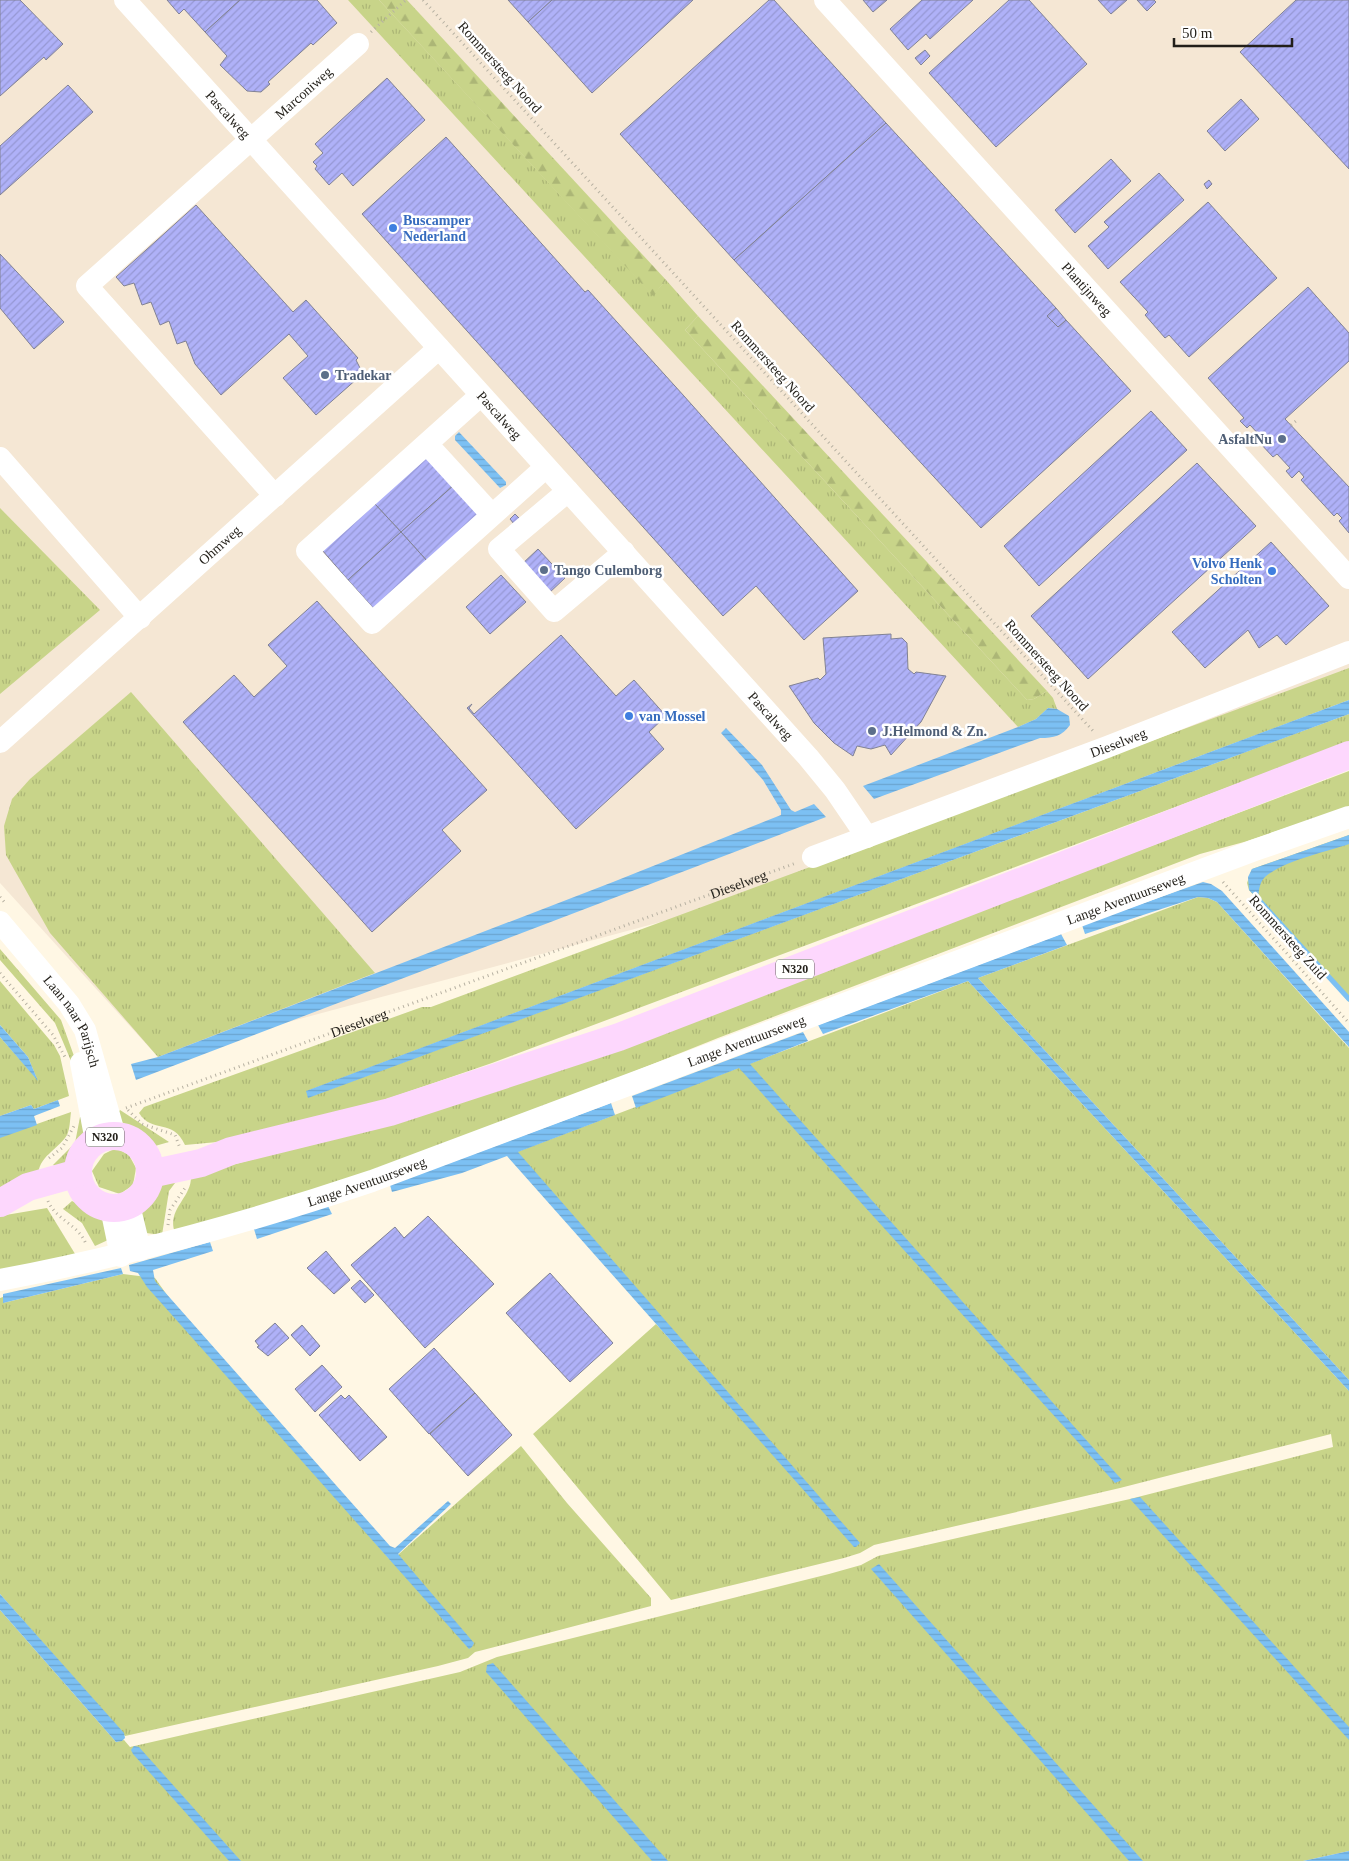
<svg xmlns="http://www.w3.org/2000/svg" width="1349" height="1861" viewBox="0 0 1349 1861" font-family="'Times New Roman',serif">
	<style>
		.industrial { fill: #f5e7d4 }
		.grass { fill: url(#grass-tufts) }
		.forest { fill: url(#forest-firs) }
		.water { fill: url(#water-rules) }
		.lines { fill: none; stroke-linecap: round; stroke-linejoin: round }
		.stream { stroke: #7cc0f3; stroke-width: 5 }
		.building { fill: url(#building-hatch); stroke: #818294 }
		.path { stroke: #b7b1a2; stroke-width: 3; stroke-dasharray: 1 4; stroke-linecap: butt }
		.minor { stroke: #fff; stroke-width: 22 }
		.major { stroke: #fdd7fd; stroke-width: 28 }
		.shop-dot { fill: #3f7fe0; stroke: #fff; stroke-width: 2 }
		.service-dot { fill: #5c6f8a; stroke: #fff; stroke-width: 2 }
		.labels { text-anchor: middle; stroke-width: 5; stroke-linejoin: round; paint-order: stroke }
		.shield { fill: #fff; stroke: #64625e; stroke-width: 1 }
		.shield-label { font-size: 12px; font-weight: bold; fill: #221f19 }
		.street-label { font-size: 14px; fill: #221f19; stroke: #fff }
		.shop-label { font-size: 14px; font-weight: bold; fill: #366cbe; stroke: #fff; text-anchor: start }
		.service-label { font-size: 14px; font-weight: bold; fill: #4e5e75; stroke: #fff; text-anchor: start }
	</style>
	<defs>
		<pattern id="grass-tufts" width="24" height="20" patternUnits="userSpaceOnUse" patternTransform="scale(1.25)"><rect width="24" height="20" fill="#c8d489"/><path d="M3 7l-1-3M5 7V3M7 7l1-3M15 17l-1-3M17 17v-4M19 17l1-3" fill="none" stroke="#acb676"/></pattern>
		<pattern id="forest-firs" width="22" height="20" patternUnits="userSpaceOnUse" patternTransform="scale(1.25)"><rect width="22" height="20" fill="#c8d489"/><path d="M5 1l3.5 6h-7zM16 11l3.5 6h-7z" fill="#acb676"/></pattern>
		<pattern id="water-rules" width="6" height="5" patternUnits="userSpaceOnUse" patternTransform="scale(1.25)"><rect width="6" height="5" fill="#7cc0f3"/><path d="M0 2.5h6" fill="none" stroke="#6ba5d0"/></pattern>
		<pattern id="building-hatch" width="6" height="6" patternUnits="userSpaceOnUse" patternTransform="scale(1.25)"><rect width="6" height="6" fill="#afb1f8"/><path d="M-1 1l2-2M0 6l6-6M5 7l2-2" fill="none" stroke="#9698d4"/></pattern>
	</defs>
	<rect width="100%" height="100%" fill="#fff7e4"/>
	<!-- industrial -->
	<polygon class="industrial" points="0,0 1349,0 1349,677 709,909 158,1057 0,883"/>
	<!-- grass -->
	<g class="grass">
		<polygon points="348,0 379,0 653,295 666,280 698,316 685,330 1027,700 1034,699 1047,691 1053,698 1057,709 1048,708 1036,719 1018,727"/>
		<polygon points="0,508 100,610 0,694"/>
		<path d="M1349,668V700L307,1091L309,1097L1349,714V742L492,1063L314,1124L228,1141L185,1145C173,1118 152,1134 139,1113L144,1107L422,1007H431Z"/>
		<polygon points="131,692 375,973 158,1057 50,933 6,855 4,826 12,799 30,779"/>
		<path d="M1349,771V807L1244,842L1200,854L718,1038L370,1177L175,1233C166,1209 192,1198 191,1176L280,1152L768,991Z"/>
		<polygon points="1349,835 1349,1002 1249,890 1247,883 1252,869"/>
		<polygon points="1198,897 1208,898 1217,902 1349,1048 1349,1380 978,978"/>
		<polygon points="0,949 61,1020 78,1067 74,1068 55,1023 0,960"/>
		<polygon points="0,981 54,1045 60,1056 69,1096 34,1109 31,1105 0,1116 0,1037 37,1079 28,1057 0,1025"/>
		<polygon points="968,981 1349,1391 1349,1851 1303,1861 0,1861 0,1610 116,1742 124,1740 130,1747 460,1672 497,1657 829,1574 861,1565 878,1556 1130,1499 1333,1447 1331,1434 1120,1488 874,1545 860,1553 844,1558 671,1600 533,1434 656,1324 770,1451 509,1155"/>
		<polygon points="120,1110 169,1142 155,1146 132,1133 116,1116"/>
		<path d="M71,1112C70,1119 70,1129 67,1135C57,1151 38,1156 38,1177L0,1191V1137Z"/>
		<polygon points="80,1117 87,1118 84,1142 61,1170 53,1165 75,1143"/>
		<polygon points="116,1148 129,1155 136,1168 133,1185 120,1194 99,1187 92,1171 104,1154"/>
		<polygon points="161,1179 178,1179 169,1191 162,1235 146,1233 141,1212"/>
		<polygon points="72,1201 106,1218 108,1240 95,1246 82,1223 63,1209"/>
		<polygon points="47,1208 80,1262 0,1271 0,1216"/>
		<polygon points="123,1274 155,1278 196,1336 391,1561 521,1446 567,1503 651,1598 651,1606 483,1650 475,1652 468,1658 438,1666 125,1736 0,1594 0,1298 3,1297 3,1303"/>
	</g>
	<!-- forest -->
	<g class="forest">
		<polygon points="379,0 407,0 666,280 653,296"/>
		<polygon points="698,316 1047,691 1034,699 1027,700 685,330"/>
	</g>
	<!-- water -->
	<g class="water">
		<polygon points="459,432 506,482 506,485 500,488 455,440 455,436"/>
		<polygon points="1349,700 1349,714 308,1098 306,1091"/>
		<path d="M1048,708L1057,709L1069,716L1070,725C1062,736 1054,738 1040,738L874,799L863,786L1018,727L1036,719Z"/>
		<polygon points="726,728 762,765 791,810 795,812 814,804 826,817 136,1080 131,1064 158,1057 613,882 781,815 781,810 763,780 721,733"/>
		<path d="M1349,835V844C1326,852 1283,861 1265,877C1259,883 1259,891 1258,899L1249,890L1248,877L1252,869Z"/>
		<polygon points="1203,882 1211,884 1222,891 1349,1032 1349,1047 1217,902 1208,898 1198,897 1085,934 1082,925"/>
		<polygon points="1061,934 1067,945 978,978 1349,1380 1349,1391 968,981 823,1034 818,1025"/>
		<polygon points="0,1025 28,1057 38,1081 0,1037"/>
		<polygon points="803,1032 808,1041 750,1064 1122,1480 1115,1483 739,1068 636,1108 632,1096"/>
		<polygon points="58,1100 60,1106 34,1116 37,1125 0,1138 0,1116 31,1105 34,1109"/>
		<polygon points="611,1103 615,1115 518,1152 860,1543 856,1547 854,1547 507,1156 462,1173 392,1192 390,1185"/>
		<polygon points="328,1206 332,1214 257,1239 254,1229"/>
		<polygon points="210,1242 213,1251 153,1270 155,1281 390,1546 395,1548 448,1501 451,1504 398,1554 474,1643 472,1647 469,1649 147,1287 138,1273 130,1271 129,1265"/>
		<polygon points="121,1268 123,1274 3,1303 3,1294"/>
		<polygon points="1140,1497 1349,1727 1349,1740 1130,1499"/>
		<polygon points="879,1564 1143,1861 1129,1861 871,1569"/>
		<polygon points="0,1594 124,1733 125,1738 122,1741 116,1742 0,1610"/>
		<polygon points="493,1663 668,1861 652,1861 486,1672 487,1665"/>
		<polygon points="134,1746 139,1747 241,1861 229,1861 133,1754 131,1750"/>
		<polygon points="1349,1851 1349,1861 1303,1861"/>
	</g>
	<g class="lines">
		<!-- stream -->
		<polyline class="stream" points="1258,899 1349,999"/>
	</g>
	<!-- building -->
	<g class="building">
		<polygon points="0,0 20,0 63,44 46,60 44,57 0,96"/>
		<polygon points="167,0 240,0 205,32 184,9 179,14"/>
		<polygon points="240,0 317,0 337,23 313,45 311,43 268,82 270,84 261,92 247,91 220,65 227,56 205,32"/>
		<polygon points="508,0 552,0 528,22"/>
		<polygon points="552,0 693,0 592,93 528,22"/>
		<polygon points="769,0 774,0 886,123 734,260 620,134"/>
		<polygon points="863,0 887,0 873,12"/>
		<polygon points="922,0 973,0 930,39 926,34 908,50 890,29"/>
		<polygon points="1009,0 1029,0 1087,64 996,147 929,73"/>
		<polygon points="1098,0 1127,0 1111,14"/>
		<polygon points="1137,0 1154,0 1156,2 1147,11"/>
		<polygon points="1296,0 1349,0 1349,169 1240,52"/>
		<polygon points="925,50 930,56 921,65 915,58"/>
		<polygon points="387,78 425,120 353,186 342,173 329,185 315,169 317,166 313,162 323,153 315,144"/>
		<polygon points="68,85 93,112 0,195 0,146"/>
		<polygon points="1241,99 1259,119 1225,151 1207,131"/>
		<polygon points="886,123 1056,308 1047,316 1058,327 1066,320 1131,391 981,528 734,260"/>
		<polygon points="446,137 585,292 588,290 684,396 858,591 804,640 756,586 723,616 362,214"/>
		<polygon points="1111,159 1131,181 1075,233 1055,210"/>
		<polygon points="1159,173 1184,200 1108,269 1088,246 1109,227 1104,222"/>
		<polygon points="1209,180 1212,184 1207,189 1204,184"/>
		<polygon points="1208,202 1277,278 1189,357 1169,335 1165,338 1145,315 1148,312 1120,282"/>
		<polygon points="196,205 293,312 306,300 358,358 356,360 360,368 358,378 316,415 283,378 308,356 289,334 221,395 195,364 186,341 177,344 169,321 160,325 151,302 142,305 134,283 124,286 116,277"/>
		<polygon points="0,254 64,322 34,349 0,308"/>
		<polygon points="1308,287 1349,333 1349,361 1285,419 1349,487 1349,533 1339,521 1342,518 1337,513 1334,516 1301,480 1304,477 1299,471 1292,478 1286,471 1290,468 1277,454 1273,457 1259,442 1263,439 1250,425 1247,428 1240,421 1244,418 1208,378"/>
		<polygon points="1056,308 1066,320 1058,327 1047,316"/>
		<polygon points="1151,411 1187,450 1039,586 1004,546"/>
		<polygon points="427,455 454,485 401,532 374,503"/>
		<polygon points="1197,463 1256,526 1088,679 1031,616"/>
		<polygon points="454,485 481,514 428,562 401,532"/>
		<polygon points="374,503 401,532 348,580 322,550"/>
		<polygon points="515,514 520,519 514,524 510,519"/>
		<polygon points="401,532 428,562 375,610 348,580"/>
		<polygon points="1271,542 1329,606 1286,645 1277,635 1259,648 1248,630 1205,668 1172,632"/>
		<polygon points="538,549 565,578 548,594 521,565"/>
		<polygon points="501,575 526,602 490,634 466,607"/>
		<polygon points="317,601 487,790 442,830 461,851 372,932 183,722 234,675 254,697 287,666 268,645"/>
		<polygon points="891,634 891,639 902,638 907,643 908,669 914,674 916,672 946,676 921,722 891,755 885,745 871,749 857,746 853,756 834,743 814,723 789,686 818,678 820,680 826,674 823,638"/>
		<polygon points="561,635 616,696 634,680 666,716 649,732 664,749 576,829 467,708 472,704 469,708 474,714"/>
		<polygon points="428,1216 494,1284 425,1348 351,1265 395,1227 404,1238"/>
		<polygon points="326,1251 350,1280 334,1294 307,1268"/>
		<polygon points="550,1273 613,1343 570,1382 506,1313"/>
		<polygon points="360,1280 374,1295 365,1303 351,1288"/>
		<polygon points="275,1323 289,1338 268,1356 257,1347 259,1346 255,1341"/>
		<polygon points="302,1325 320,1346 310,1356 291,1335"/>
		<polygon points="434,1348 475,1393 429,1434 389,1389"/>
		<polygon points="322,1365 342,1387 315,1412 295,1389"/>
		<polygon points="475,1393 512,1435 468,1476 430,1434"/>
		<polygon points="341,1395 345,1399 349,1395 387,1437 360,1461 319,1415"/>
	</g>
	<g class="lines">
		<!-- path -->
		<g class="path">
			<polyline points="423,0 1094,732"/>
			<polyline points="371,32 406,0"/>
			<polyline points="1291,425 1296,421"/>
			<polyline points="1223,882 1349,1023"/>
			<polyline points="0,897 6,904"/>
			<polyline points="0,973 53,1035 65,1057"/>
			<path id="s1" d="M126,1108L796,863"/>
			<polyline points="128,1110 142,1124 175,1135 180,1148"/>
			<polyline points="49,1158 62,1148 74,1126"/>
			<path d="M48,1201C56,1220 78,1224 86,1244"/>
			<polyline points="168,1225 170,1210 185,1188"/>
		</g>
		<!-- minor -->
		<g class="minor">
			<path id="s2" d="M125,0L808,757L835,790L867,837"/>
			<path id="s3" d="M825,0L1349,578"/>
			<polyline points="481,395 307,551 372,623 546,467"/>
			<polyline points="427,444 492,515"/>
			<polyline points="0,458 140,618"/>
			<polyline points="568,491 499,549 554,611 624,552"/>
			<path id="s4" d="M275,496L87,286L358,44"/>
			<path id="s5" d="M0,742L439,348"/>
			<path id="s6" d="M813,857L1107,747L1349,652"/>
			<path id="s7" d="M0,922L69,1004L85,1030L115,1136"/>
			<polyline points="81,1063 96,1141"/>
			<polyline points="129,1205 140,1250"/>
			<polyline points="111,1208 121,1256"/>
			<path id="s8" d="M0,1280C127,1256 250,1222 372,1181L1255,850L1349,817"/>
		</g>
		<!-- major -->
		<g class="major">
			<circle cx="114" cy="1172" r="36"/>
			<polyline points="150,1174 201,1163 231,1151 390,1112 619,1037 1349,755"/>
			<polyline points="0,1203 28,1187 78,1173"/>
		</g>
	</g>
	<!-- markers -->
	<g class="shop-dot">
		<circle cx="393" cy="228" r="5"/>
		<circle cx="1272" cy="571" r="5"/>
		<circle cx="629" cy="716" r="5"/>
	</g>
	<g class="service-dot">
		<circle cx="325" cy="375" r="5"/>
		<circle cx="1282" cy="439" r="5"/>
		<circle cx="544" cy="570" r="5"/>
		<circle cx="872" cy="731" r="5"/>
	</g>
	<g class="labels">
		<!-- shield labels -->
		<g class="shield">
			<rect x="776" y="959.5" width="38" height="19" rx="4"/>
			<rect x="86" y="1127.5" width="38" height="19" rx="4"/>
		</g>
		<g class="shield-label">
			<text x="795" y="973">N320</text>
			<text x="105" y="1141">N320</text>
		</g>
		<!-- street labels -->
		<g class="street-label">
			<text transform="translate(500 67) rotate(48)" y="5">Rommersteeg Noord</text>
			<text dy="5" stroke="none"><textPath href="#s4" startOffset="572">Marconiweg</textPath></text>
			<text dy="5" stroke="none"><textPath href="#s2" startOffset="154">Pascalweg</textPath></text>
			<text dy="5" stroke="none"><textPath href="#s3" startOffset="390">Plantijnweg</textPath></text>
			<text transform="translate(773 366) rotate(48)" y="5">Rommersteeg Noord</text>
			<text dy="5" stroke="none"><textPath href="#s2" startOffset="559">Pascalweg</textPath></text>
			<text dy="5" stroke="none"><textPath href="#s5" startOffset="295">Ohmweg</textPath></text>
			<text transform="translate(1047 665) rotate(48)" y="5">Rommersteeg Noord</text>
			<text dy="5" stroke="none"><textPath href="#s2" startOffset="964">Pascalweg</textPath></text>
			<text dy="5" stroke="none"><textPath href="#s6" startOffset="326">Dieselweg</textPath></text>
			<text dy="5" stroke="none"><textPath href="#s1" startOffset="652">Dieselweg</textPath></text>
			<text dy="5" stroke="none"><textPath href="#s8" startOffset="1190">Lange Aventuurseweg</textPath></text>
			<text transform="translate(1288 937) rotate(48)" y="5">Rommersteeg Zuid</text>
			<text dy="5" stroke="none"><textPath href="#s7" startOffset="124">Laan naar Parijsch</textPath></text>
			<text dy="5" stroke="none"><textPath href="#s1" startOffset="248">Dieselweg</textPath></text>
			<text dy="5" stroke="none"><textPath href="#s8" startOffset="785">Lange Aventuurseweg</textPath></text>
			<text dy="5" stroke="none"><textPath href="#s8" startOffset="380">Lange Aventuurseweg</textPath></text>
		</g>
		<!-- shop labels -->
		<g class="shop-label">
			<text x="403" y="225">Buscamper<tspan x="403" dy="16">Nederland</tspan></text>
			<text x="1262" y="568" text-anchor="end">Volvo Henk<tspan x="1262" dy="16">Scholten</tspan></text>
			<text x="639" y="721">van Mossel</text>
		</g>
		<!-- service labels -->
		<g class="service-label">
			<text x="335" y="380">Tradekar</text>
			<text x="1272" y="444" text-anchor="end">AsfaltNu</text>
			<text x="554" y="575">Tango Culemborg</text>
			<text x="882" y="736">J.Helmond &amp; Zn.</text>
		</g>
	</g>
	<!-- scale -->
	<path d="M1174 38v8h118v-8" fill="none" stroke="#221f19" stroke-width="2.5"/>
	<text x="1182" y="38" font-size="15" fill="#221f19" stroke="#ffffff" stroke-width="4" paint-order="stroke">50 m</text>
</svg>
